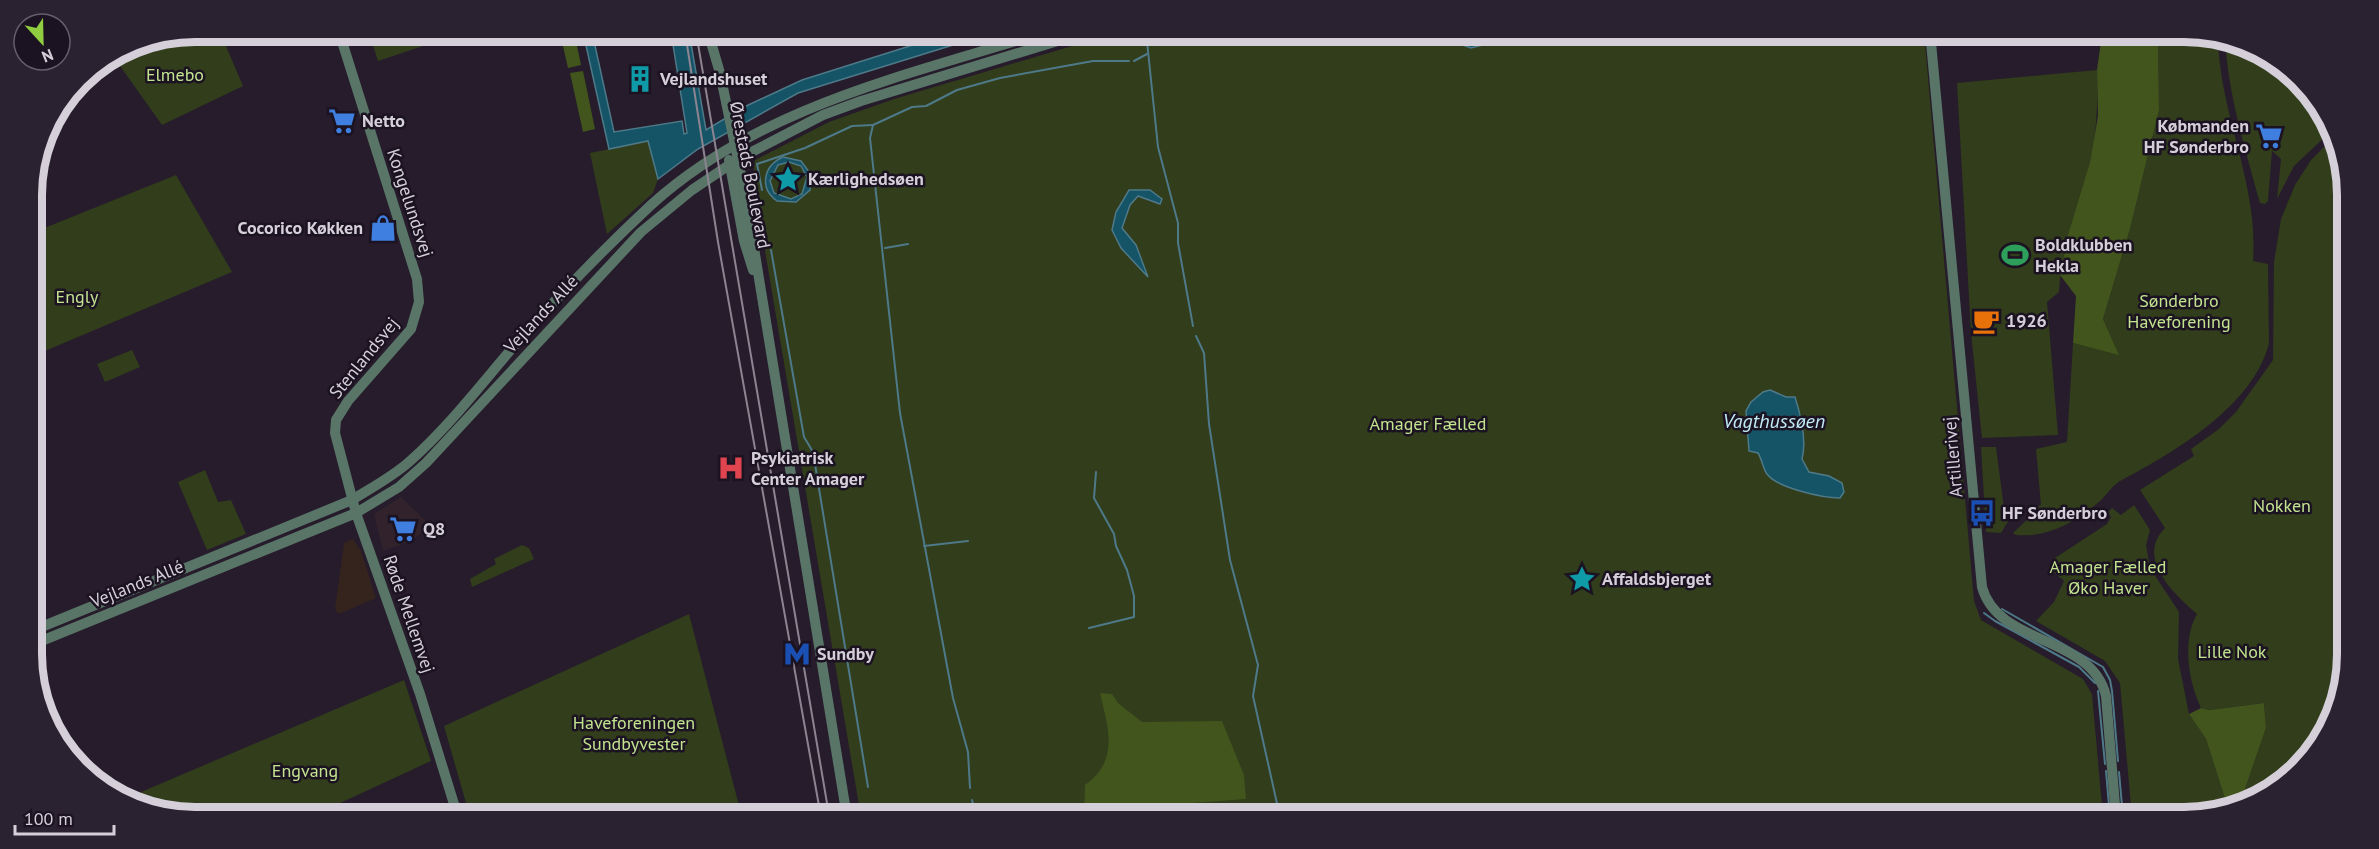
<svg xmlns="http://www.w3.org/2000/svg" width="2379" height="849" viewBox="0 0 2379 849" font-family="'PT Sans',sans-serif">
	<style>
		.commercial { fill: #32222c }
		.education { fill: #35231e }
		.green { fill: #313d1b }
		.forest { fill: #41551c }
		.water { fill: #145466; stroke: #4e7988; stroke-width: 1.5; fill-rule: evenodd }
		.lines { fill: none; stroke-linecap: round; stroke-linejoin: round }
		.stream { stroke: #4e7988; stroke-width: 2 }
		.minor { stroke: #597568; stroke-width: 10 }
		.rail { stroke: #8c8490; stroke-width: 2 }
		.labels { text-anchor: middle; stroke-width: 5; stroke-linejoin: round; paint-order: stroke }
		.park-label { font-size: 18px; fill: #c2e48f; stroke: #1c1322 }
		.poi-label { font-size: 18px; font-weight: bold; fill: #d5cfd9; stroke: #1c1322; text-anchor: start }
		.street-label { font-size: 18px; fill: #d5cfd9; stroke: #1c1322 }
		.water-label { font-size: 20px; font-style: italic; fill: #c1eaf7; stroke: #1c1322 }
		.rim { fill: none; stroke: #d5cfd9; stroke-width: 8 }
	</style>
	<rect width="100%" height="100%" fill="#261c2b"/>
	<!-- commercial -->
	<polygon class="commercial" points="401,497 430,525 412,541 383,551 374,514"/>
	<!-- education -->
	<polygon class="education" points="353,539 361,551 376,598 339,614 335,609 344,543"/>
	<!-- green -->
	<g class="green">
		<polygon points="195,32 220,32 243,86 162,125 113,56 133,44"/>
		<polygon points="369,32 418,32 423,46 378,61"/>
		<polygon points="1119,32 1924,32 1974,601 1981,620 2083,679 2092,694 2103,817 861,817 753,180 755,160 829,122 894,99"/>
		<path d="M2158,32H2184L2218,37C2219,113 2259,184 2253,261L2268,264L2269,343C2254,405 2175,452 2122,480C2113,484 2107,495 2099,502C2076,522 2047,538 2016,535L2013,533L2031,516L2032,508L2041,505L2036,449L2067,442L2073,343L2118,354L2103,319L2130,229L2159,110Z"/>
		<path d="M2225,38L2236,40L2307,87L2328,134L2294,166L2277,199L2281,159L2272,151L2268,201L2265,204L2260,203C2245,148 2228,95 2225,38Z"/>
		<path d="M2097,70C2098,102 2097,131 2090,162C2079,206 2061,247 2059,292L2047,302L2058,435L1982,438L1971,333L1957,83Z"/>
		<path d="M2331,140L2346,173L2347,654L2339,706L2283,784L2256,794L2245,789L2266,728L2264,703L2209,710L2201,708C2188,681 2182,640 2197,614C2174,594 2135,558 2165,528L2140,490L2194,456L2191,449L2219,429L2236,412L2273,360L2274,262L2281,219L2295,185L2311,160Z"/>
		<polygon points="648,141 658,179 653,193 607,234 590,153"/>
		<polygon points="176,175 232,272 33,356 32,233"/>
		<polygon points="132,350 140,367 105,382 97,364"/>
		<polygon points="1981,447 1996,447 2004,508 2016,508 2001,533 1986,532"/>
		<polygon points="205,470 218,502 231,500 246,534 207,550 178,482"/>
		<polygon points="2134,505 2150,530 2146,545 2150,568 2179,612 2178,659 2189,714 2206,739 2227,805 2194,817 2132,817 2120,683 2105,661 2036,621 2054,602 2064,581 2049,568 2055,558 2107,524 2111,517 2108,512 2112,508 2121,515"/>
		<polygon points="522,545 529,548 534,559 472,587 470,579 496,564 494,559"/>
		<polygon points="689,614 742,817 470,817 444,726"/>
		<polygon points="404,680 431,761 310,817 195,817 143,809 127,798"/>
	</g>
	<!-- forest -->
	<g class="forest">
		<polygon points="574,32 581,65 568,68 560,33"/>
		<polygon points="2026,32 2158,32 2159,110 2130,229 2103,319 2119,355 2073,343 2076,296 2060,275 2068,235 2090,162 2098,116 2097,70 2102,34"/>
		<polygon points="583,71 595,129 583,132 570,73"/>
		<path d="M1100,693L1112,694L1118,703L1142,722L1222,721L1244,775L1246,799L1192,803L1168,817H1084L1085,785C1120,760 1108,728 1100,693Z"/>
		<polygon points="2264,703 2266,728 2245,789 2256,794 2227,805 2206,739 2189,714 2201,708 2209,710"/>
	</g>
	<!-- water -->
	<g class="water">
		<polygon points="583,32 592,32 614,132 682,121 684,134 687,133 671,32 689,32 706,130 744,107 802,80 954,32 995,32 798,93 698,149 658,179 648,141 609,149"/>
		<polygon points="1474,32 1540,32 1517,43 1505,45 1494,42 1471,48 1457,43 1458,35"/>
		<path d="M783,157L801,161L812,176L810,190L796,202L777,201C759,188 763,166 783,157ZM789,162L801,166L807,177L802,194L791,199L774,193L770,181L778,165Z"/>
		<polygon points="1129,190 1150,190 1162,199 1160,204 1138,196 1130,205 1122,228 1136,245 1148,277 1121,248 1112,230 1116,212"/>
		<path d="M1770,390L1786,397H1795C1801,416 1807,440 1802,459L1809,472L1829,476L1842,483L1844,492L1840,498C1823,498 1777,488 1767,474C1763,469 1762,459 1758,453L1749,451L1746,411L1751,402L1763,392Z"/>
	</g>
	<g class="lines">
		<!-- stream -->
		<g class="stream">
			<polyline points="1146,32 1158,147 1178,223 1178,243 1193,326"/>
			<polyline points="1134,61 1147,54"/>
			<polyline points="762,190 757,164 805,148 852,126 873,125"/>
			<polyline points="885,248 908,244"/>
			<polyline points="771,250 804,437 813,452 868,787"/>
			<polyline points="1196,336 1204,353 1209,424 1230,560 1258,665 1253,696 1280,817"/>
			<polyline points="924,546 968,541"/>
			<polyline points="2002,609 2103,667 2110,680 2112,691 2118,761"/>
			<polyline points="1984,613 1995,621 2079,667 2095,683"/>
			<polyline points="1089,628 1134,617 1134,596 1127,570 1116,546 1114,534 1094,498 1096,472"/>
			<polyline points="2098,691 2105,764"/>
			<polyline points="2106,771 2110,817"/>
			<polyline points="2119,772 2123,817"/>
			<polyline points="970,788 968,752 953,698 900,413 870,138 873,125 912,107 926,106 957,90 1000,78 1093,61 1129,61"/>
			<polyline points="972,800 976,817"/>
		</g>
		<!-- minor -->
		<g class="minor">
			<polyline points="339,32 417,279 419,302 411,329 348,401 336,420 335,433 356,513 420,694 458,817"/>
			<polyline points="708,32 720,73 746,199 847,817"/>
			<path d="M1930,32L1982,587C1998,646 2092,635 2106,696L2116,817"/>
			<polyline points="729,160 744,241 753,270"/>
			<path d="M34,630L352,500C371,488 392,477 409,462C450,426 485,379 521,338C562,292 606,247 651,205C760,106 909,75 1045,32"/>
			<polyline points="34,644 356,513 399,487 426,463 641,232 692,190 738,159 823,115 861,101 1087,32"/>
		</g>
		<!-- rail -->
		<g class="rail">
			<polyline points="685,32 718,242 821,817"/>
			<polyline points="696,32 828,809"/>
		</g>
	</g>
	<!-- icons -->
	<defs>
		<symbol id="building-bare" viewBox="-9 -9 18 18"><path d="M-4-6H4V6H1V3H-1V6H-4ZM-2.5-4.3h1.7v1.8h-1.7ZM.8-4.3h1.7v1.8H.8ZM-2.5-1h1.7V.8h-1.7ZM.8-1h1.7V.8H.8Z" fill="#0f9aa8" stroke="#1c1322" stroke-width="2.5" paint-order="stroke"/></symbol>
		<symbol id="supermarket-bare" viewBox="-9 -9 18 18"><path d="M-6-5.5h2.5l.6 2H6L4.5 2H-2.5L-4.4-4H-6ZM-1.5 3.2a1.3 1.3 0 1 0 .1 0ZM3 3.2a1.3 1.3 0 1 0 .1 0Z" fill="#3f7fe0" stroke="#1c1322" stroke-width="2.5" paint-order="stroke"/></symbol>
		<symbol id="sight-bare" viewBox="-9 -9 18 18"><path d="M0-6L1.8-2.2L6-1.7L2.9 1.2L3.7 5.4L0 3.3L-3.7 5.4L-2.9 1.2L-6-1.7L-1.8-2.2Z" fill="#0f9aa8" stroke="#1c1322" stroke-width="2.5" paint-order="stroke"/></symbol>
		<symbol id="shop-bare" viewBox="-9 -9 18 18"><path d="M-5-2.5h2.3a2.7 3.5 0 0 1 5.4 0H5L5.5 6h-11ZM-1.5-2.5h3a1.5 2.3 0 0 0-3 0Z" fill="#3f7fe0" stroke="#1c1322" stroke-width="2.5" paint-order="stroke"/></symbol>
		<symbol id="stadium-bare" viewBox="-9 -9 18 18"><path d="M0-5a6.5 5 0 1 0 0 10a6.5 5 0 1 0 0-10ZM-3.5-1.8h7v3.6h-7Z" fill="#2e9e5b" stroke="#1c1322" stroke-width="2.5" paint-order="stroke"/></symbol>
		<symbol id="cafe-bare" viewBox="-9 -9 18 18"><path d="M-5.5-4.5H6V0H3Q3 3.5 0 3.5H-2.5Q-5.5 3.5-5.5 0ZM3-3.2v2h1.7v-2ZM-6 4.5H4V6H-6Z" fill="#e8710a" stroke="#1c1322" stroke-width="2.5" paint-order="stroke"/></symbol>
		<symbol id="hospital-bare" viewBox="-9 -9 18 18"><path d="M-5-5h3v3.5h4V-5h3V5h-3V1.5h-4V5h-3Z" fill="#e0444e" stroke="#1c1322" stroke-width="2.5" paint-order="stroke"/></symbol>
		<symbol id="bus-bare" viewBox="-9 -9 18 18"><path d="M-5-6H5V4H4V6H2V4H-2V6H-4V4H-5ZM-3.5-4V0h7V-4ZM-3.5 1.2v1.5H-2V1.2ZM2 1.2v1.5H3.5V1.2Z" fill="#1a4fb4" stroke="#1c1322" stroke-width="2.5" paint-order="stroke"/></symbol>
		<symbol id="metro-bare" viewBox="-9 -9 18 18"><path d="M-5.5 5V-5H-3L0 0L3-5H5.5V5H3V-.5L0 4L-3-.5V5Z" fill="#1a4fb4" stroke="#1c1322" stroke-width="2.5" paint-order="stroke"/></symbol>
	</defs>
	<g fill-rule="evenodd">
		<use href="#building-bare" x="621" y="60" width="38" height="38"/>
		<use href="#supermarket-bare" x="323" y="102" width="38" height="38"/>
		<use href="#supermarket-bare" x="2250" y="117" width="38" height="38"/>
		<use href="#sight-bare" x="769" y="160" width="38" height="38"/>
		<use href="#shop-bare" x="364" y="209" width="38" height="38"/>
		<use href="#stadium-bare" x="1996" y="236" width="38" height="38"/>
		<use href="#cafe-bare" x="1967" y="302" width="38" height="38"/>
		<use href="#hospital-bare" x="712" y="449" width="38" height="38"/>
		<use href="#bus-bare" x="1963" y="494" width="38" height="38"/>
		<use href="#supermarket-bare" x="384" y="510" width="38" height="38"/>
		<use href="#sight-bare" x="1563" y="560" width="38" height="38"/>
		<use href="#metro-bare" x="778" y="635" width="38" height="38"/>
	</g>
	<g class="labels">
		<!-- park labels -->
		<g class="park-label">
			<text x="175" y="81">Elmebo</text>
			<text x="77" y="303">Engly</text>
			<text x="2179" y="307">Sønderbro<tspan x="2179" dy="21">Haveforening</tspan></text>
			<text x="1428" y="430">Amager Fælled</text>
			<text x="2282" y="512">Nokken</text>
			<text x="2108" y="573">Amager Fælled<tspan x="2108" dy="21">Øko Haver</tspan></text>
			<text x="2232" y="658">Lille Nok</text>
			<text x="634" y="729">Haveforeningen<tspan x="634" dy="21">Sundbyvester</tspan></text>
			<text x="305" y="777">Engvang</text>
		</g>
		<!-- poi labels -->
		<g class="poi-label">
			<text x="660" y="85">Vejlandshuset</text>
			<text x="362" y="127">Netto</text>
			<text x="2249" y="132" text-anchor="end">Købmanden<tspan x="2249" dy="21">HF Sønderbro</tspan></text>
			<text x="808" y="185">Kærlighedsøen</text>
			<text x="363" y="234" text-anchor="end">Cocorico Køkken</text>
			<text x="2035" y="251">Boldklubben<tspan x="2035" dy="21">Hekla</tspan></text>
			<text x="2006" y="327">1926</text>
			<text x="751" y="464">Psykiatrisk<tspan x="751" dy="21">Center Amager</tspan></text>
			<text x="2002" y="519">HF Sønderbro</text>
			<text x="423" y="535">Q8</text>
			<text x="1602" y="585">Affaldsbjerget</text>
			<text x="817" y="660">Sundby</text>
		</g>
		<!-- street labels -->
		<g class="street-label">
			<text transform="translate(750 175) rotate(79)" y="6">Ørestads Boulevard</text>
			<text transform="translate(410 203) rotate(72)" y="6">Kongelundsvej</text>
			<text transform="translate(541 314) rotate(-47)" y="6">Vejlands Allé</text>
			<text transform="translate(364 358) rotate(-51)" y="6">Stenlandsvej</text>
			<text transform="translate(1953 457) rotate(-95)" y="6">Artillerivej</text>
			<text transform="translate(137 584) rotate(-22)" y="6">Vejlands Allé</text>
			<text transform="translate(409 614) rotate(71)" y="6">Røde Mellemvej</text>
		</g>
		<!-- water labels -->
		<g class="water-label">
			<text x="1774" y="428">Vagthussøen</text>
		</g>
	</g>
	<!-- crop -->
	<path d="M0 0H2379V849H0ZM195 42H2184A153 153 0 0 1 2337 195V654A153 153 0 0 1 2184 807H195A153 153 0 0 1 42 654V195A153 153 0 0 1 195 42Z" fill="#2b2231" fill-rule="evenodd"/>
	<path class="rim" d="M195 42H2184A153 153 0 0 1 2337 195V654A153 153 0 0 1 2184 807H195A153 153 0 0 1 42 654V195A153 153 0 0 1 195 42Z"/>
	<!-- north arrow -->
	<g transform="translate(42 42) rotate(158)"><circle r="28" fill="#1c1322" stroke="#665e6b" stroke-width="1.5"/>
	<path d="M0-4.5L10 22L0 15L-10 22Z" fill="#90cd40"/>
	<text y="-9" font-size="16" font-weight="bold" text-anchor="middle" fill="#d5cfd9">N</text>
	</g>
	<!-- scale -->
	<path d="M15 825v9h99v-9" fill="none" stroke="#d5cfd9" stroke-width="3"/>
	<text x="24" y="825" font-size="18" fill="#d5cfd9" stroke="#1c1322" stroke-width="4.5" paint-order="stroke">100 m</text>
</svg>
